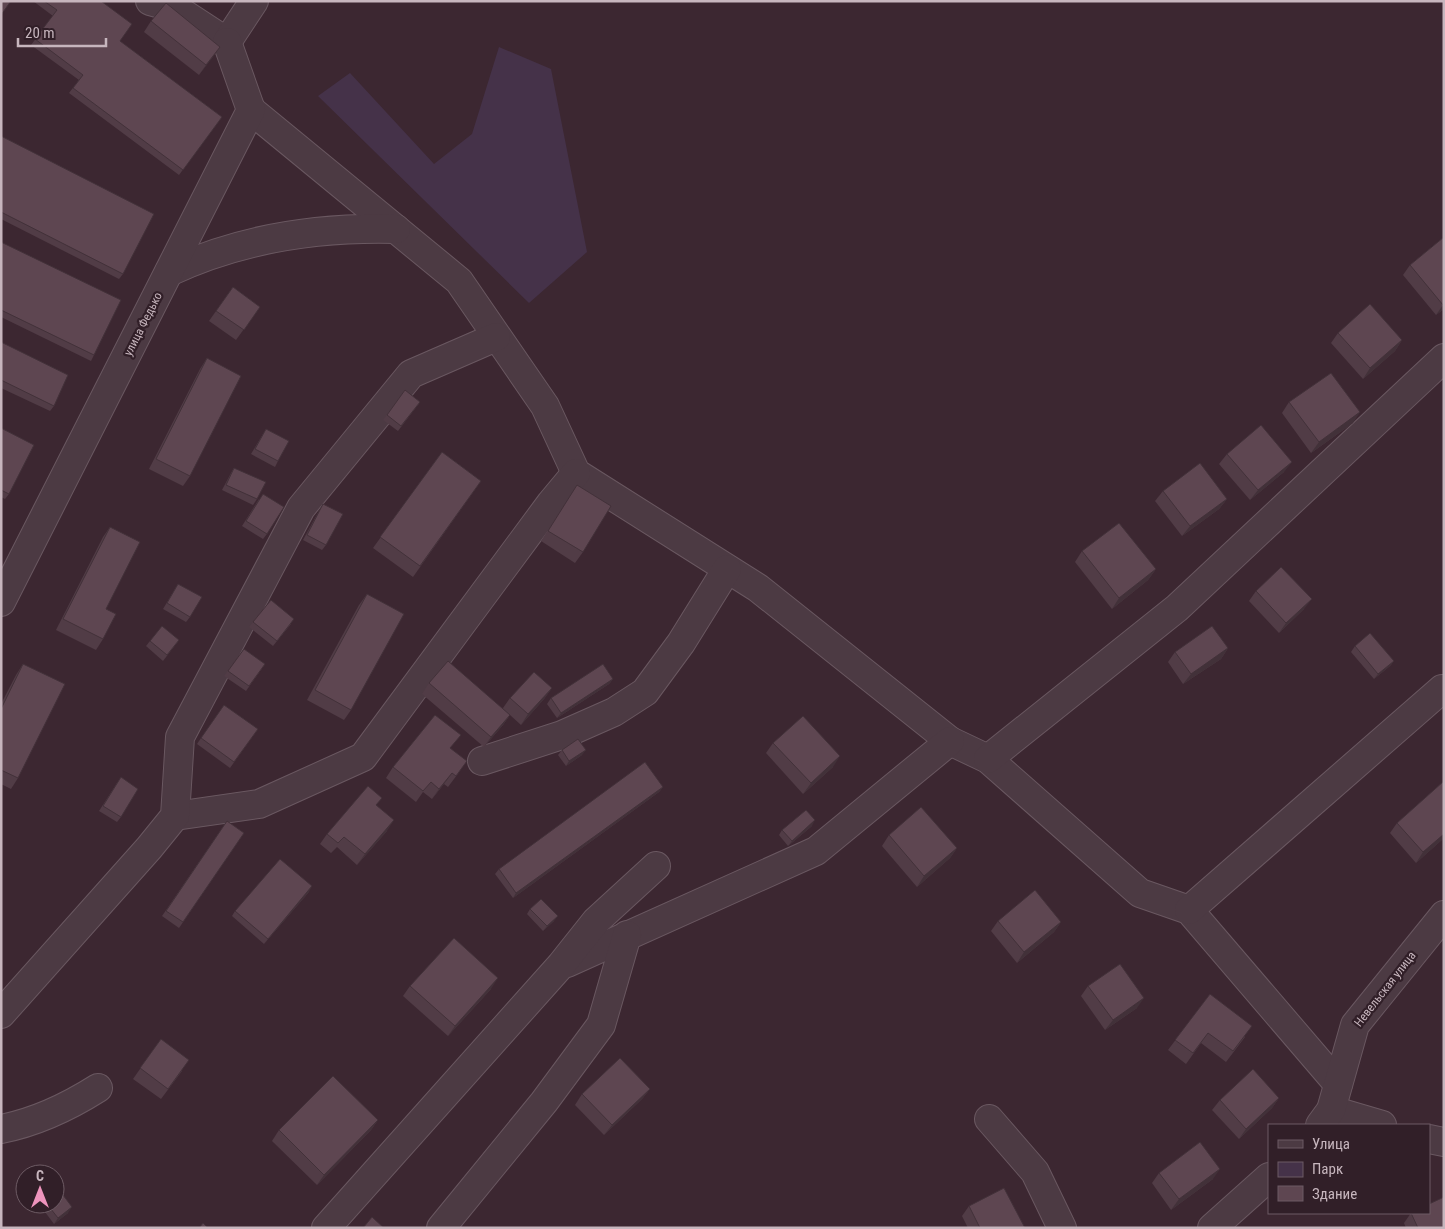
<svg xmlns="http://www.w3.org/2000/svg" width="1445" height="1229" viewBox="0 0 1445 1229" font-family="'Roboto Condensed',sans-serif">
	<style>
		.green { fill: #453249 }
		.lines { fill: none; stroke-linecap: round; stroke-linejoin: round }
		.minor-casing { stroke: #6a5861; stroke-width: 30 }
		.minor { stroke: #4c3a43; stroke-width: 28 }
		.wall { fill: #513c46 }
		.shaded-wall { fill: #423139 }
		.building { fill: #5e4651; stroke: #423139 }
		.labels { text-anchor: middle; stroke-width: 4.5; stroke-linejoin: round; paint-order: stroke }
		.street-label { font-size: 12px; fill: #c7b6be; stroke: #311f28 }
	</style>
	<rect width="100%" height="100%" fill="#3c2731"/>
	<!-- green -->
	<polygon class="green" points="499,47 551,69 587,252 529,303 318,96 350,73 434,164 472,134"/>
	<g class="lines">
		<defs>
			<g id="minor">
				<polyline points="150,1 175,8 227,42"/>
				<polyline points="227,42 254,1"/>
				<polyline points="251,110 459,281 545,406 576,473 758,588 950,741 988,759 1140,893 1189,910 1338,1084"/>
				<path d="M169,272C241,238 318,227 396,229"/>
				<polyline points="1,602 251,110 227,42"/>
				<polyline points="988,759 1177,608 1444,358"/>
				<polyline points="482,761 562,735 614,712 645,692 681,643 727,569"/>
				<polyline points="175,816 259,804 363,757 551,503 576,473"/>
				<polyline points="1189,910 1442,689"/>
				<polyline points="567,963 816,851 950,741"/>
				<polyline points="1,1014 149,848 175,816 180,737 301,508 411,374 496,337"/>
				<polyline points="1331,1110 1382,1125"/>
				<polyline points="989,1119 1035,1172 1062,1228"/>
				<polyline points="1320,1125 1331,1110 1355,1025 1444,915"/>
				<path d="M1,1129C37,1122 68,1107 98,1088"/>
				<polyline points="1429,1139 1444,1142"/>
				<polyline points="326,1228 561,965 596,921 656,866"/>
				<polyline points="441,1228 544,1102 601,1025 627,935"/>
				<polyline points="1212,1228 1269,1177"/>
			</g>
		</defs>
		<!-- minor casing -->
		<use href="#minor" class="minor-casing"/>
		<!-- minor -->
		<use href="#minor" class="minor"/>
	</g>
	<!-- wall -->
	<g class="wall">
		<polygon points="33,1 101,1 120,41 222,117 179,175 69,93 79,80 31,45 53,16"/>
		<polygon points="151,21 220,47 199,75 144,32"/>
		<polygon points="1,136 123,274 119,279 1,219"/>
		<polygon points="1444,237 1444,309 1436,315 1403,275 1410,265"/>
		<polygon points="1,242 94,355 91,361 1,317"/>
		<polygon points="233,287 260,307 236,340 209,321"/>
		<polygon points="1338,333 1402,340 1395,351 1363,379 1331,343"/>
		<polygon points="1,342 54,406 50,411 1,388"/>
		<polygon points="207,358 190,476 183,486 149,469 200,369"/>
		<polygon points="405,390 420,402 398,431 383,420"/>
		<polygon points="1289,402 1353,423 1311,453 1282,413"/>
		<polygon points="1,428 9,494 5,499 1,497"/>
		<polygon points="266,429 278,461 275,467 251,454"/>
		<polygon points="442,452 481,481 413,577 373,548"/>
		<polygon points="1227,454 1284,472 1250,500 1219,464"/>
		<polygon points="234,468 257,499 253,505 222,490 231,473"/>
		<polygon points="577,485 583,552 575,563 541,541"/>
		<polygon points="1163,491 1227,499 1219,509 1182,536 1155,501"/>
		<polygon points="259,499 267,534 263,539 242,526"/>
		<polygon points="323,504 326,545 322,550 303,540 320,509"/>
		<polygon points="110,527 106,609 103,639 96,650 56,630 103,537"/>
		<polygon points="1082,551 1156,569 1148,580 1112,609 1075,562"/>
		<polygon points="178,584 190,617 186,622 163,609"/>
		<polygon points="1256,591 1304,609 1279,633 1249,601"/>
		<polygon points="367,594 351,710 344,720 307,700 359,605"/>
		<polygon points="253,622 291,624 273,646 249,627"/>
		<polygon points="179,640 163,661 146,646 150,641"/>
		<polygon points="1355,646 1394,661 1390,666 1374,679 1351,652"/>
		<polygon points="1228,648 1221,659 1183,684 1168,662 1175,652"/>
		<polygon points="244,649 265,664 246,691 224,676"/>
		<polygon points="23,664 18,778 11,789 1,784 1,704 16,675"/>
		<polygon points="613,679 609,684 557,718 547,704 551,698"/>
		<polygon points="429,683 503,708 510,698 552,688 544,699 521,725 510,715 503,725 484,747 422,694"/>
		<polygon points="258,729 230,768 197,744 201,738"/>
		<polygon points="773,743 833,767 803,794 766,753"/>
		<polygon points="451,748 460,771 448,787 444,784 432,799 423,792 416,802 386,778 393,767"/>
		<polygon points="562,750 582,755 566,766 558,755"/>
		<polygon points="1444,781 1444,838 1416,863 1390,833 1397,823"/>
		<polygon points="117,783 121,817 117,822 99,811"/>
		<polygon points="663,787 659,792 513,898 495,874 499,869"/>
		<polygon points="377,805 387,831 357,865 337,847 331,853 320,844 327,834"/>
		<polygon points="227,821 244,833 179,928 162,916"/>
		<polygon points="812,826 788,846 779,835 782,830"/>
		<polygon points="889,835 957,848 950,858 917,887 882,846"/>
		<polygon points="309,892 264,944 232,916 235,911"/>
		<polygon points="530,909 554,921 543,931 527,914"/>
		<polygon points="998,921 1061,922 1054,932 1017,963 991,931"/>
		<polygon points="410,986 491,989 448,1036 403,996"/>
		<polygon points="1088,986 1137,1008 1105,1030 1081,996"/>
		<polygon points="1210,994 1245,1037 1226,1062 1201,1043 1186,1064 1168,1050"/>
		<polygon points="161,1039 182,1071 161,1099 133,1079"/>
		<polygon points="650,1089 642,1099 604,1135 575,1105 582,1094"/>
		<polygon points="1279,1098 1272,1108 1239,1139 1212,1110 1220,1100"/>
		<polygon points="378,1120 371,1130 317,1185 272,1141 279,1130"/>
		<polygon points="1159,1173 1213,1179 1171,1210 1152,1183"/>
		<polygon points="39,1204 55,1204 68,1213 54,1224"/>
		<polygon points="969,1206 1025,1228 968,1228 962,1216"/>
		<polygon points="1411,1213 1429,1213 1444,1228 1406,1228 1404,1223"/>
	</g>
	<!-- shaded-wall -->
	<g class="shaded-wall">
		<polygon points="220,47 213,57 199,75 206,65"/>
		<polygon points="1444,304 1444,309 1436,315 1443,305"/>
		<polygon points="1402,340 1395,351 1363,379 1370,368"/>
		<polygon points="1360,412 1353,423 1311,453 1319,442"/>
		<polygon points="1292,462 1284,472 1250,500 1258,490"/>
		<polygon points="1227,499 1219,509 1182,536 1190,526"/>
		<polygon points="1156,569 1148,580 1112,609 1119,598"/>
		<polygon points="1312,599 1304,609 1279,633 1286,623"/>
		<polygon points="1228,648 1221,659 1183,684 1191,674"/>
		<polygon points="1394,661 1390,666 1374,679 1378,674"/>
		<polygon points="613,679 609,684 557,718 561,713"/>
		<polygon points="552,688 544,699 521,725 528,714"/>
		<polygon points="510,715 503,725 484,747 491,737"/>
		<polygon points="586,750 582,755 566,766 569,761"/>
		<polygon points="840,756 833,767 803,794 811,783"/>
		<polygon points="452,773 444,784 432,799 439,789"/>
		<polygon points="663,787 659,792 513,898 516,893"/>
		<polygon points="394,820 387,831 357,865 365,854"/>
		<polygon points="815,820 812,826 788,846 792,841"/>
		<polygon points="1444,834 1444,838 1416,863 1423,852"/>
		<polygon points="957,848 950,858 917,887 924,876"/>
		<polygon points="312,886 309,892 264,944 268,939"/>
		<polygon points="558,916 554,921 543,931 547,926"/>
		<polygon points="1061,922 1054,932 1017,963 1024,952"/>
		<polygon points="498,978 491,989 448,1036 455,1026"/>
		<polygon points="1144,998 1137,1008 1105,1030 1113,1020"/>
		<polygon points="650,1089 642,1099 604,1135 612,1125"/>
		<polygon points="1279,1098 1272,1108 1239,1139 1246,1129"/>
		<polygon points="378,1120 371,1130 317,1185 324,1175"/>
		<polygon points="1220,1169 1213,1179 1171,1210 1179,1199"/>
		<polygon points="72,1207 68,1213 54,1224 58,1218"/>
	</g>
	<!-- building -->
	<g class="building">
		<polygon points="1,1 11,1 1,15"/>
		<polygon points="44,1 101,1 132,24 120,41 222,117 183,170 73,88 83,75 35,39 57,10"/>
		<polygon points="166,3 220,47 206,65 151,21"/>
		<polygon points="1,136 154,214 123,274 1,212"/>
		<polygon points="1444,237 1444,304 1443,305 1410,265"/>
		<polygon points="1,242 121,300 94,355 1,310"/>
		<polygon points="233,287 260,307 244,330 216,311"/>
		<polygon points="1370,304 1402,340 1370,368 1338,333"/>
		<polygon points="1,342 68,375 54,406 1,380"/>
		<polygon points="207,358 241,376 190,476 156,459"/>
		<polygon points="1331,373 1360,412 1319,442 1289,402"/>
		<polygon points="405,390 420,402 401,426 387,415"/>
		<polygon points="1261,425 1292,462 1258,490 1227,454"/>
		<polygon points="1,428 34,445 9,494 1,490"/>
		<polygon points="266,429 289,441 278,461 255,449"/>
		<polygon points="442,452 481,481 420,566 380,537"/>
		<polygon points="1200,463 1227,499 1190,526 1163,491"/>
		<polygon points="234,468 266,482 257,499 226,485"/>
		<polygon points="577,485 611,506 583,552 548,531"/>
		<polygon points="263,494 284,507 267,534 246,521"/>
		<polygon points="323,504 343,514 326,545 307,535"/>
		<polygon points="1119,523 1156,569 1119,598 1082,551"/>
		<polygon points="110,527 140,542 106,609 116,614 103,639 63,619"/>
		<polygon points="1281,567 1312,599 1286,623 1256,591"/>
		<polygon points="178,584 202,597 190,617 167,603"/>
		<polygon points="367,594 404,614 351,710 315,690"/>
		<polygon points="271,600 294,619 277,641 253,622"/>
		<polygon points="162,626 179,640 167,655 150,641"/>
		<polygon points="1212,626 1228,648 1191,674 1175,652"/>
		<polygon points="1370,633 1394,661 1378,674 1355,646"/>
		<polygon points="244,649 265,664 249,686 228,671"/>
		<polygon points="448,661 510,715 491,737 429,683"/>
		<polygon points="23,664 65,684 18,778 1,770 1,709"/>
		<polygon points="603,664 613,679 561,713 551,698"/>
		<polygon points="534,672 552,688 528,714 510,698"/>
		<polygon points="224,705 258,729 234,762 201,738"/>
		<polygon points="435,715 461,735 450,748 467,761 456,776 452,773 439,789 431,782 423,791 393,767"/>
		<polygon points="803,716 840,756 811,783 773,743"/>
		<polygon points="578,739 586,750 569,761 562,750"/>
		<polygon points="645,762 663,787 516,893 499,869"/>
		<polygon points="121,777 138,789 121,817 103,806"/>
		<polygon points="1444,781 1444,834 1423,852 1397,823"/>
		<polygon points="368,786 382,798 376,805 394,820 365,854 344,837 338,843 327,834"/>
		<polygon points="921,807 957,848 924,876 889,835"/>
		<polygon points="806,810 815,820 792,841 782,830"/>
		<polygon points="227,821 244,833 183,922 166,911"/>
		<polygon points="280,859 312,886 268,939 235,911"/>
		<polygon points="1035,890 1061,922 1024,952 998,921"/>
		<polygon points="541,899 558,916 547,926 530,909"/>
		<polygon points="454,938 498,978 455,1026 410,986"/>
		<polygon points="1120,964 1144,998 1113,1020 1088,986"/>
		<polygon points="1210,994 1252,1026 1233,1051 1208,1033 1193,1053 1175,1040"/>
		<polygon points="161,1039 189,1060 168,1089 140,1068"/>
		<polygon points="620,1058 650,1089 612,1125 582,1094"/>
		<polygon points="1253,1069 1279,1098 1246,1129 1220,1100"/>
		<polygon points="333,1076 378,1120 324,1175 279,1130"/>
		<polygon points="1200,1142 1220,1169 1179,1199 1159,1173"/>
		<polygon points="57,1187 72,1207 58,1218 47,1204 55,1204 55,1189"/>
		<polygon points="1004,1188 1025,1228 980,1228 969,1206"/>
		<polygon points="1444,1197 1444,1228 1418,1228 1411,1213 1429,1213 1429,1204"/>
		<polygon points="372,1217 384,1228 363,1228"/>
		<polygon points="203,1223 208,1228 199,1228"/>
	</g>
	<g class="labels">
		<!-- street labels -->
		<g class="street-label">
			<text transform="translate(143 324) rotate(-63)" y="4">улица Федько</text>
			<text transform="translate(1385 989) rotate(-52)" y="4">Невельская улица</text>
		</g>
	</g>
	<!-- border -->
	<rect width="1445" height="1229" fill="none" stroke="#c7b6be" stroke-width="5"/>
	<!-- legend -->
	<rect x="1268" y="1124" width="162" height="90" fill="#311f28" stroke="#6d5b64"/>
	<rect x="1278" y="1140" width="25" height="8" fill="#4c3a43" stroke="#6d5b64"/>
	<text x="1312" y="1149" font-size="15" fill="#c7b6be">Улица</text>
	<rect x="1278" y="1162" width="25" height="15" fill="#453249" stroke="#6d5b64"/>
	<text x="1312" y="1174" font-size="15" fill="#c7b6be">Парк</text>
	<rect x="1278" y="1186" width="25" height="15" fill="#5e4651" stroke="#6d5b64"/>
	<text x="1312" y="1199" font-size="15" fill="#c7b6be">Здание</text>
	<!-- north arrow -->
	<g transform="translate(40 1189)"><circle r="24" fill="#311f28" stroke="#6d5b64"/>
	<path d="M0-4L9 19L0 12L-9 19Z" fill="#ee94bd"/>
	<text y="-8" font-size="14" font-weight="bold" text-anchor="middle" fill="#c7b6be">С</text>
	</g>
	<!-- scale -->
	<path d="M18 38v8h88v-8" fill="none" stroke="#c7b6be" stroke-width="2.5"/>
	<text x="25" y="38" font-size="15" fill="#c7b6be" stroke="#311f28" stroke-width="4" paint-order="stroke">20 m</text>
</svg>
